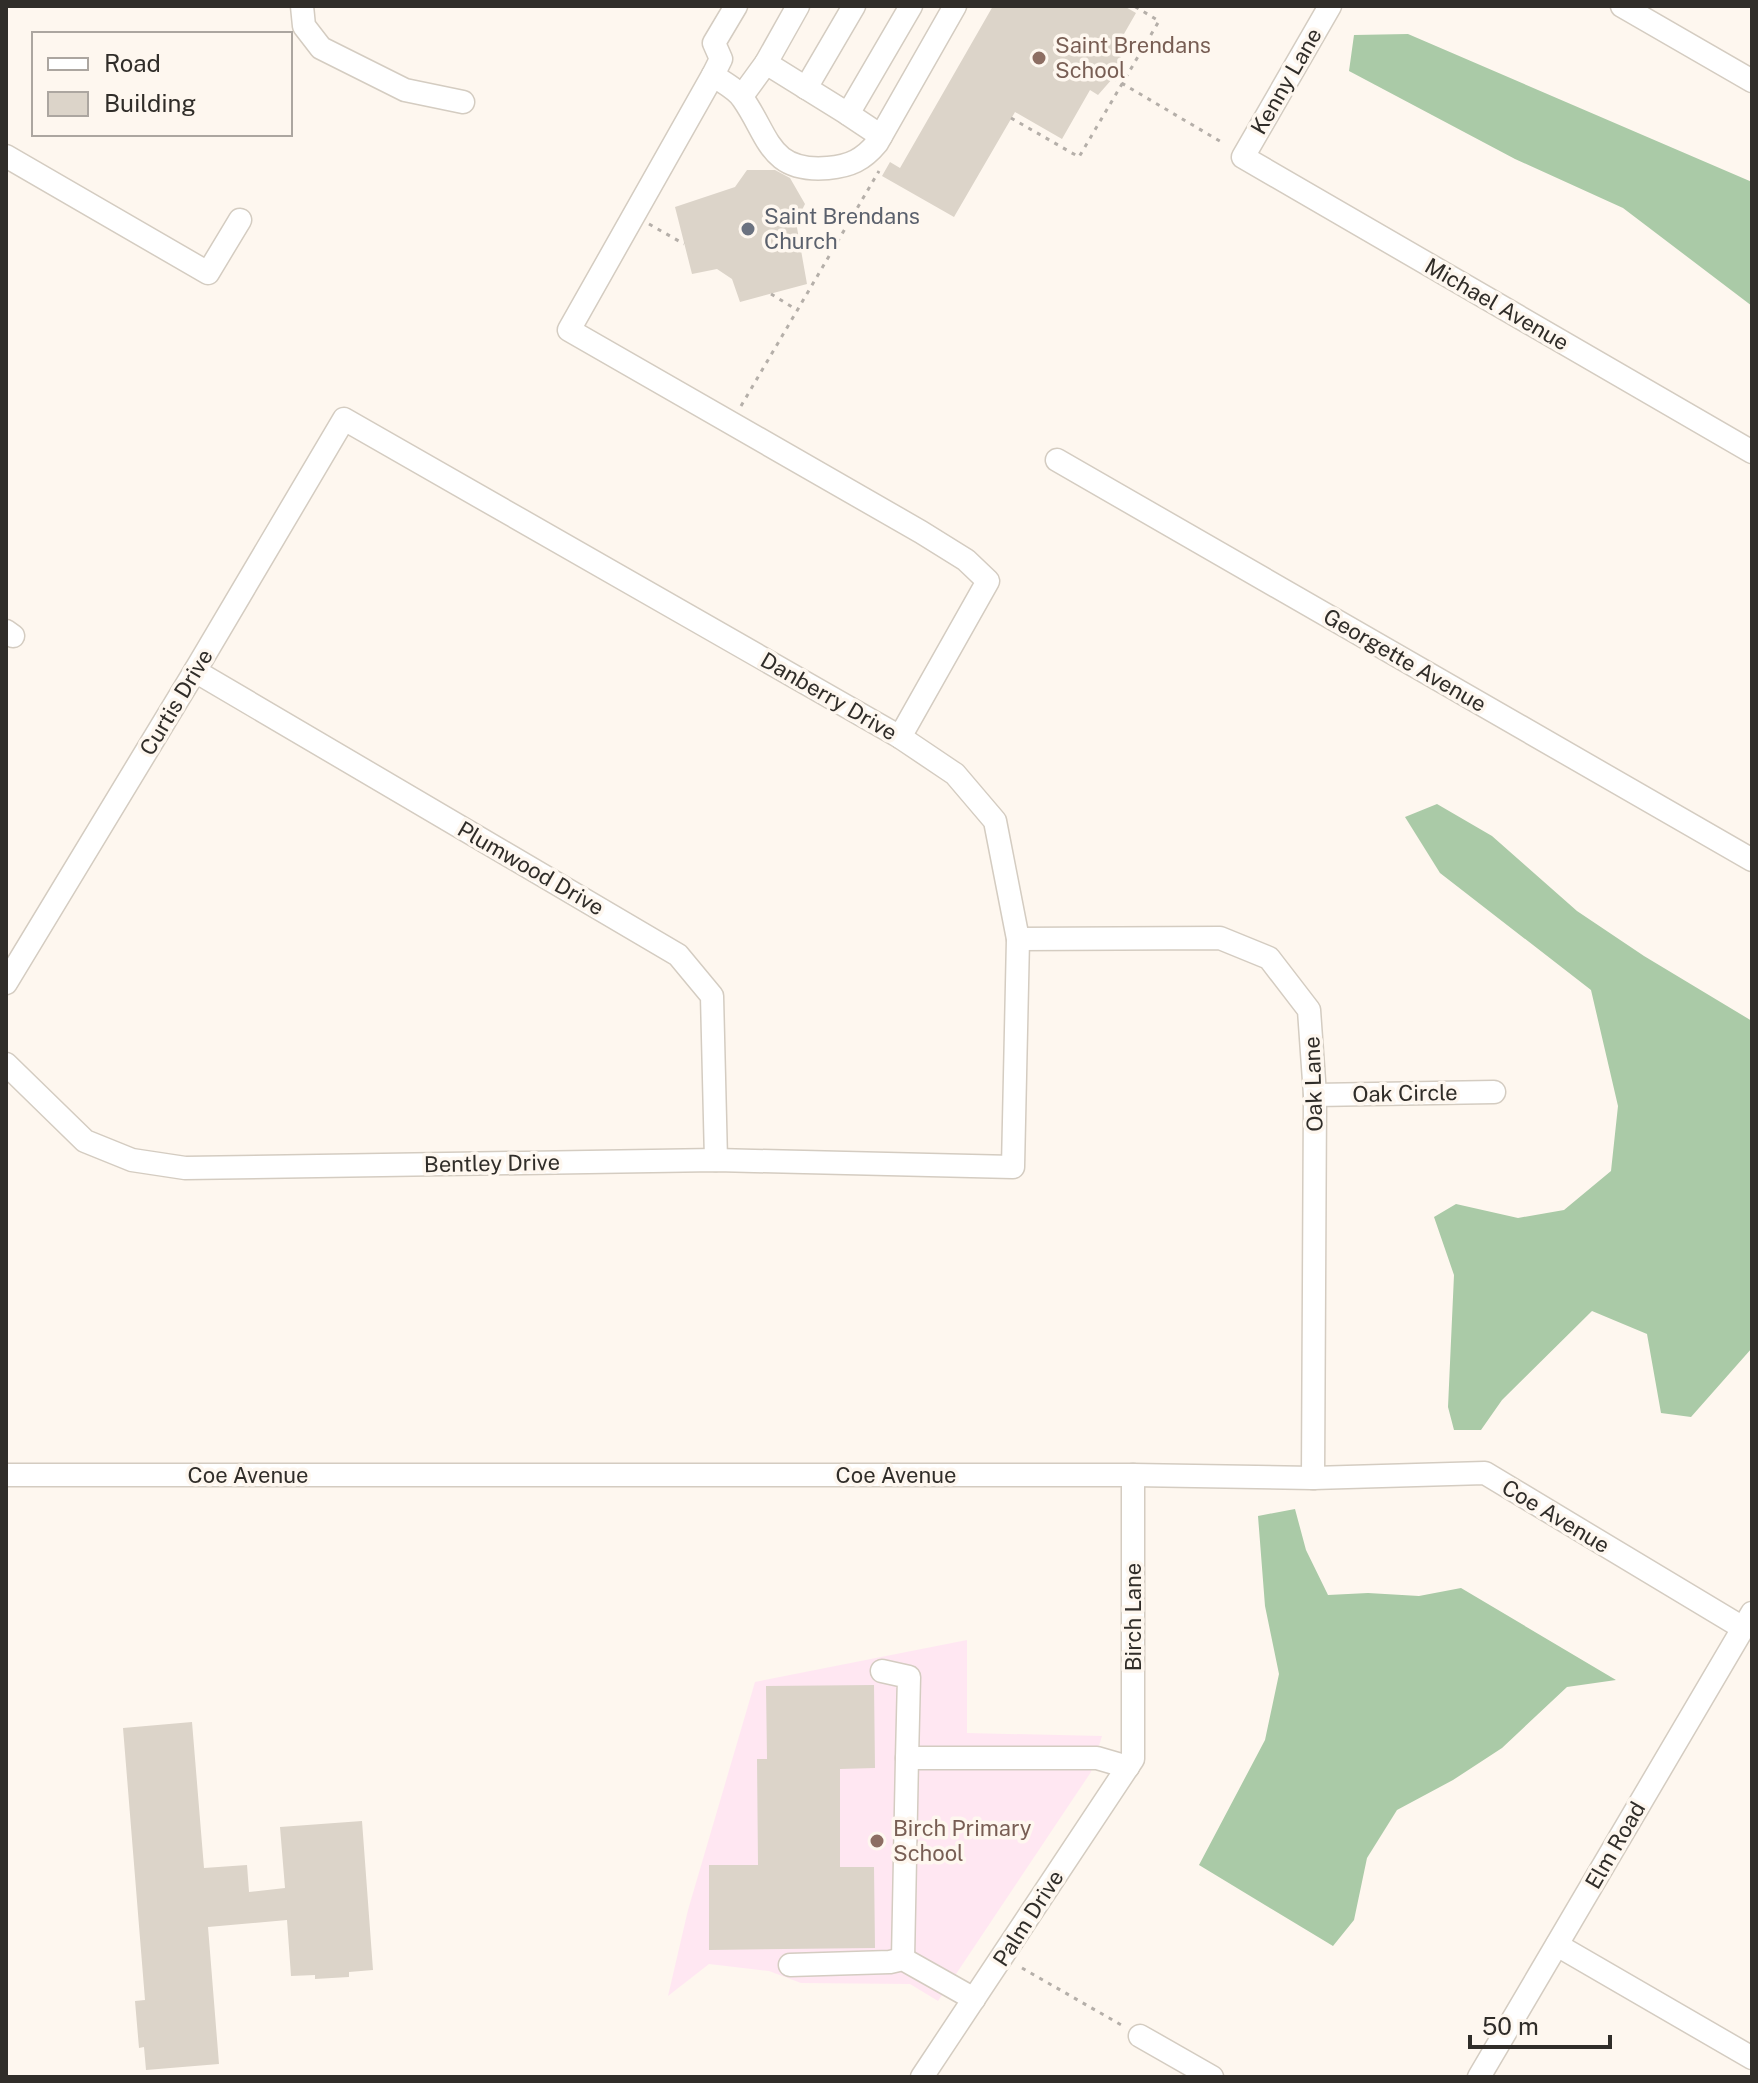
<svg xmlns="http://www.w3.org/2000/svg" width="1758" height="2083" viewBox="0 0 1758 2083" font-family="'Public Sans',sans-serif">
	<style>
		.education { fill: #ffe7f2 }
		.forest { fill: #aacaa7 }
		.building { fill: #dcd4c9 }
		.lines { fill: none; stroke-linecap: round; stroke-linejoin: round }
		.minor-casing { stroke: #d4ccc1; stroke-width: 25 }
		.path { stroke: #b5afa9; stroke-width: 3; stroke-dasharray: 4 6; stroke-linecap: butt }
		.minor { stroke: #fff; stroke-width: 22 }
		.education-dot { fill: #8d6e63; stroke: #fef7ef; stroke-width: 3 }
		.worship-dot { fill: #6b7280; stroke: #fef7ef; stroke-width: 3 }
		.labels { text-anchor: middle; stroke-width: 7; stroke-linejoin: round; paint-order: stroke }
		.education-label { font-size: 22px; fill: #785e54; stroke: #fef7ef; text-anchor: start }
		.street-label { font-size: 22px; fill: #302d29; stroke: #fef7ef }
		.worship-label { font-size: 22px; fill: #5b616d; stroke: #fef7ef; text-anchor: start }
	</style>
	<rect width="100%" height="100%" fill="#fef7ef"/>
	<!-- education -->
	<polygon class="education" points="967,1640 967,1733 1102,1736 1091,1772 938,2001 910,1984 801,1983 769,1971 709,1964 668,1996 688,1910 755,1682"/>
	<!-- forest -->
	<g class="forest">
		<polygon points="1408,34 1752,182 1752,306 1623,208 1515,159 1349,71 1354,35"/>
		<polygon points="1437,804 1492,836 1577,911 1644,956 1752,1021 1752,1348 1691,1417 1661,1413 1647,1334 1592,1311 1502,1400 1481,1430 1454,1430 1448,1407 1454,1275 1434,1217 1456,1204 1518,1218 1564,1210 1611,1171 1618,1106 1591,990 1440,873 1405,817"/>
		<polygon points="1295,1509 1306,1550 1328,1595 1368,1593 1419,1596 1461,1588 1616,1680 1567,1687 1502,1748 1453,1780 1397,1810 1367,1858 1354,1920 1333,1946 1199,1865 1265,1740 1279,1674 1265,1606 1258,1516"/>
	</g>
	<!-- building -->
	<g class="building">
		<polygon points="993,6 1124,6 1136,13 1113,53 1121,57 1113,78 1098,95 1090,90 1062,139 1015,112 954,217 882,176 890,162 900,168"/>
		<polygon points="747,170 775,170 790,178 805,204 796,222 807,284 740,302 732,279 717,269 692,274 675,207 735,187"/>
		<polygon points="874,1685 875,1768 840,1769 840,1867 874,1867 875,1948 709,1950 709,1865 758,1865 757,1759 767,1759 766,1686"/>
		<polygon points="192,1722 204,1868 247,1865 249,1892 285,1888 280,1827 362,1821 373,1970 349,1972 349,1977 315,1979 315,1975 291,1976 287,1920 208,1927 219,2064 146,2070 144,2047 139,2048 135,2001 145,2000 123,1728"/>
	</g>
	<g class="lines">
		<defs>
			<g id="minor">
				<polyline points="302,6 304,26 321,48 405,90 463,102"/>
				<polyline points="1330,6 1243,157 1752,452"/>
				<polyline points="1622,6 1752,81"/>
				<polyline points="766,63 798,6"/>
				<polyline points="713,75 721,59 714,43 736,6"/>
				<polyline points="806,88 854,6"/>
				<polyline points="742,96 766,63 848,114 911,6"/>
				<polyline points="848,114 881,136"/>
				<polyline points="6,156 208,273 240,220"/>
				<polyline points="1057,460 1752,860"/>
				<polyline points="6,631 13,636"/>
				<polyline points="195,671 678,955 712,996 716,1160"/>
				<path d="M900,737L988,581L966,560L921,532L569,330L713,75C722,82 737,89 743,99C769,136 769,173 828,168C850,166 863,160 877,143L955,6"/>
				<polyline points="1018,939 1220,938 1269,958 1309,1010 1315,1095 1313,1478"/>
				<polyline points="6,983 195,671 344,419 900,737 955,774 995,821 1018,939 1013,1167 716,1160 185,1168 132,1160 85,1141 6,1064"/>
				<polyline points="1315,1095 1494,1092"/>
				<polyline points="6,1475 1133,1475 1313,1478 1485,1473 1743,1628"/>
				<polyline points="882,1671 909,1677 907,1758 1097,1758 1128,1767"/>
				<polyline points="1557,1945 1752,2058"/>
				<polyline points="903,1959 907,1758"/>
				<polyline points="790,1965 890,1962 903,1959 974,1999"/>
				<polyline points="1140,2036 1212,2077"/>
				<polyline points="922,2077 1133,1759 1133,1475"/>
				<polyline points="1479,2077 1752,1613"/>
			</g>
		</defs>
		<!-- minor casing -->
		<use href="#minor" class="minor-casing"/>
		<!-- path -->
		<g class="path">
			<polyline points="1113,78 1223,143"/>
			<polyline points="1011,118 1079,157 1159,21 1134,6"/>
			<polyline points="649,224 684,244"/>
			<polyline points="771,294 797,310"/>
			<polyline points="741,406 879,171"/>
			<polyline points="1022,1968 1123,2026"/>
		</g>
		<!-- minor -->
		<use href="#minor" class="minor"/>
	</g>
	<!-- markers -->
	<g class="education-dot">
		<circle cx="1039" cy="58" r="8"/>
		<circle cx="877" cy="1841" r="8"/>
	</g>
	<circle class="worship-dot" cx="748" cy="229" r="8"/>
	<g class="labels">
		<!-- education labels -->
		<g class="education-label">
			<text x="1055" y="53">Saint Brendans<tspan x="1055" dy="25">School</tspan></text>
			<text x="893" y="1836">Birch Primary<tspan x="893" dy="25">School</tspan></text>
		</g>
		<!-- street labels -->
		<g class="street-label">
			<text transform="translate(1286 81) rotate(-60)" y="8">Kenny Lane</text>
			<text transform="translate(1497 304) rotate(30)" y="8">Michael Avenue</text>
			<text transform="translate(1405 660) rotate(30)" y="8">Georgette Avenue</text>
			<text transform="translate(829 696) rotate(30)" y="8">Danberry Drive</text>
			<text transform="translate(176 702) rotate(-59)" y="8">Curtis Drive</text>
			<text transform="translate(531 868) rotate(30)" y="8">Plumwood Drive</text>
			<text transform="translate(1313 1084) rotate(-92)" y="8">Oak Lane</text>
			<text transform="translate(1405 1093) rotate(-1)" y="8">Oak Circle</text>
			<text transform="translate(492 1163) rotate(-1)" y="8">Bentley Drive</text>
			<text x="248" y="1483">Coe Avenue</text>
			<text x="896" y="1483">Coe Avenue</text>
			<text transform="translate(1556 1516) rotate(31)" y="8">Coe Avenue</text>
			<text transform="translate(1133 1617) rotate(-90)" y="8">Birch Lane</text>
			<text transform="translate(1615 1845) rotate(-60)" y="8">Elm Road</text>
			<text transform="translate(1028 1918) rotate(-57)" y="8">Palm Drive</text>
		</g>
		<!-- worship labels -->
		<g class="worship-label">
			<text x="764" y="224">Saint Brendans<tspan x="764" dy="25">Church</tspan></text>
		</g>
	</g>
	<!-- border -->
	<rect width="1758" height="2083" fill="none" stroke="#302d29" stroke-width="16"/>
	<!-- legend -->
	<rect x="32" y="32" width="260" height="104" fill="#fef7ef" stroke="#aca6a0" stroke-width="2"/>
	<rect x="48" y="58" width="40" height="12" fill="#ffffff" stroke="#aca6a0" stroke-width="2"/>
	<text x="104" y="72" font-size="24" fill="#302d29">Road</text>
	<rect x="48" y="92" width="40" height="24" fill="#dcd4c9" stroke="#aca6a0" stroke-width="2"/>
	<text x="104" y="112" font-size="24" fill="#302d29">Building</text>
	<!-- scale -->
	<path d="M1470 2035v12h140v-12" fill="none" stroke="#302d29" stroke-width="4"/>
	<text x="1482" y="2035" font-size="24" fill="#302d29" stroke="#fef7ef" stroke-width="6" paint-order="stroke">50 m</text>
</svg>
